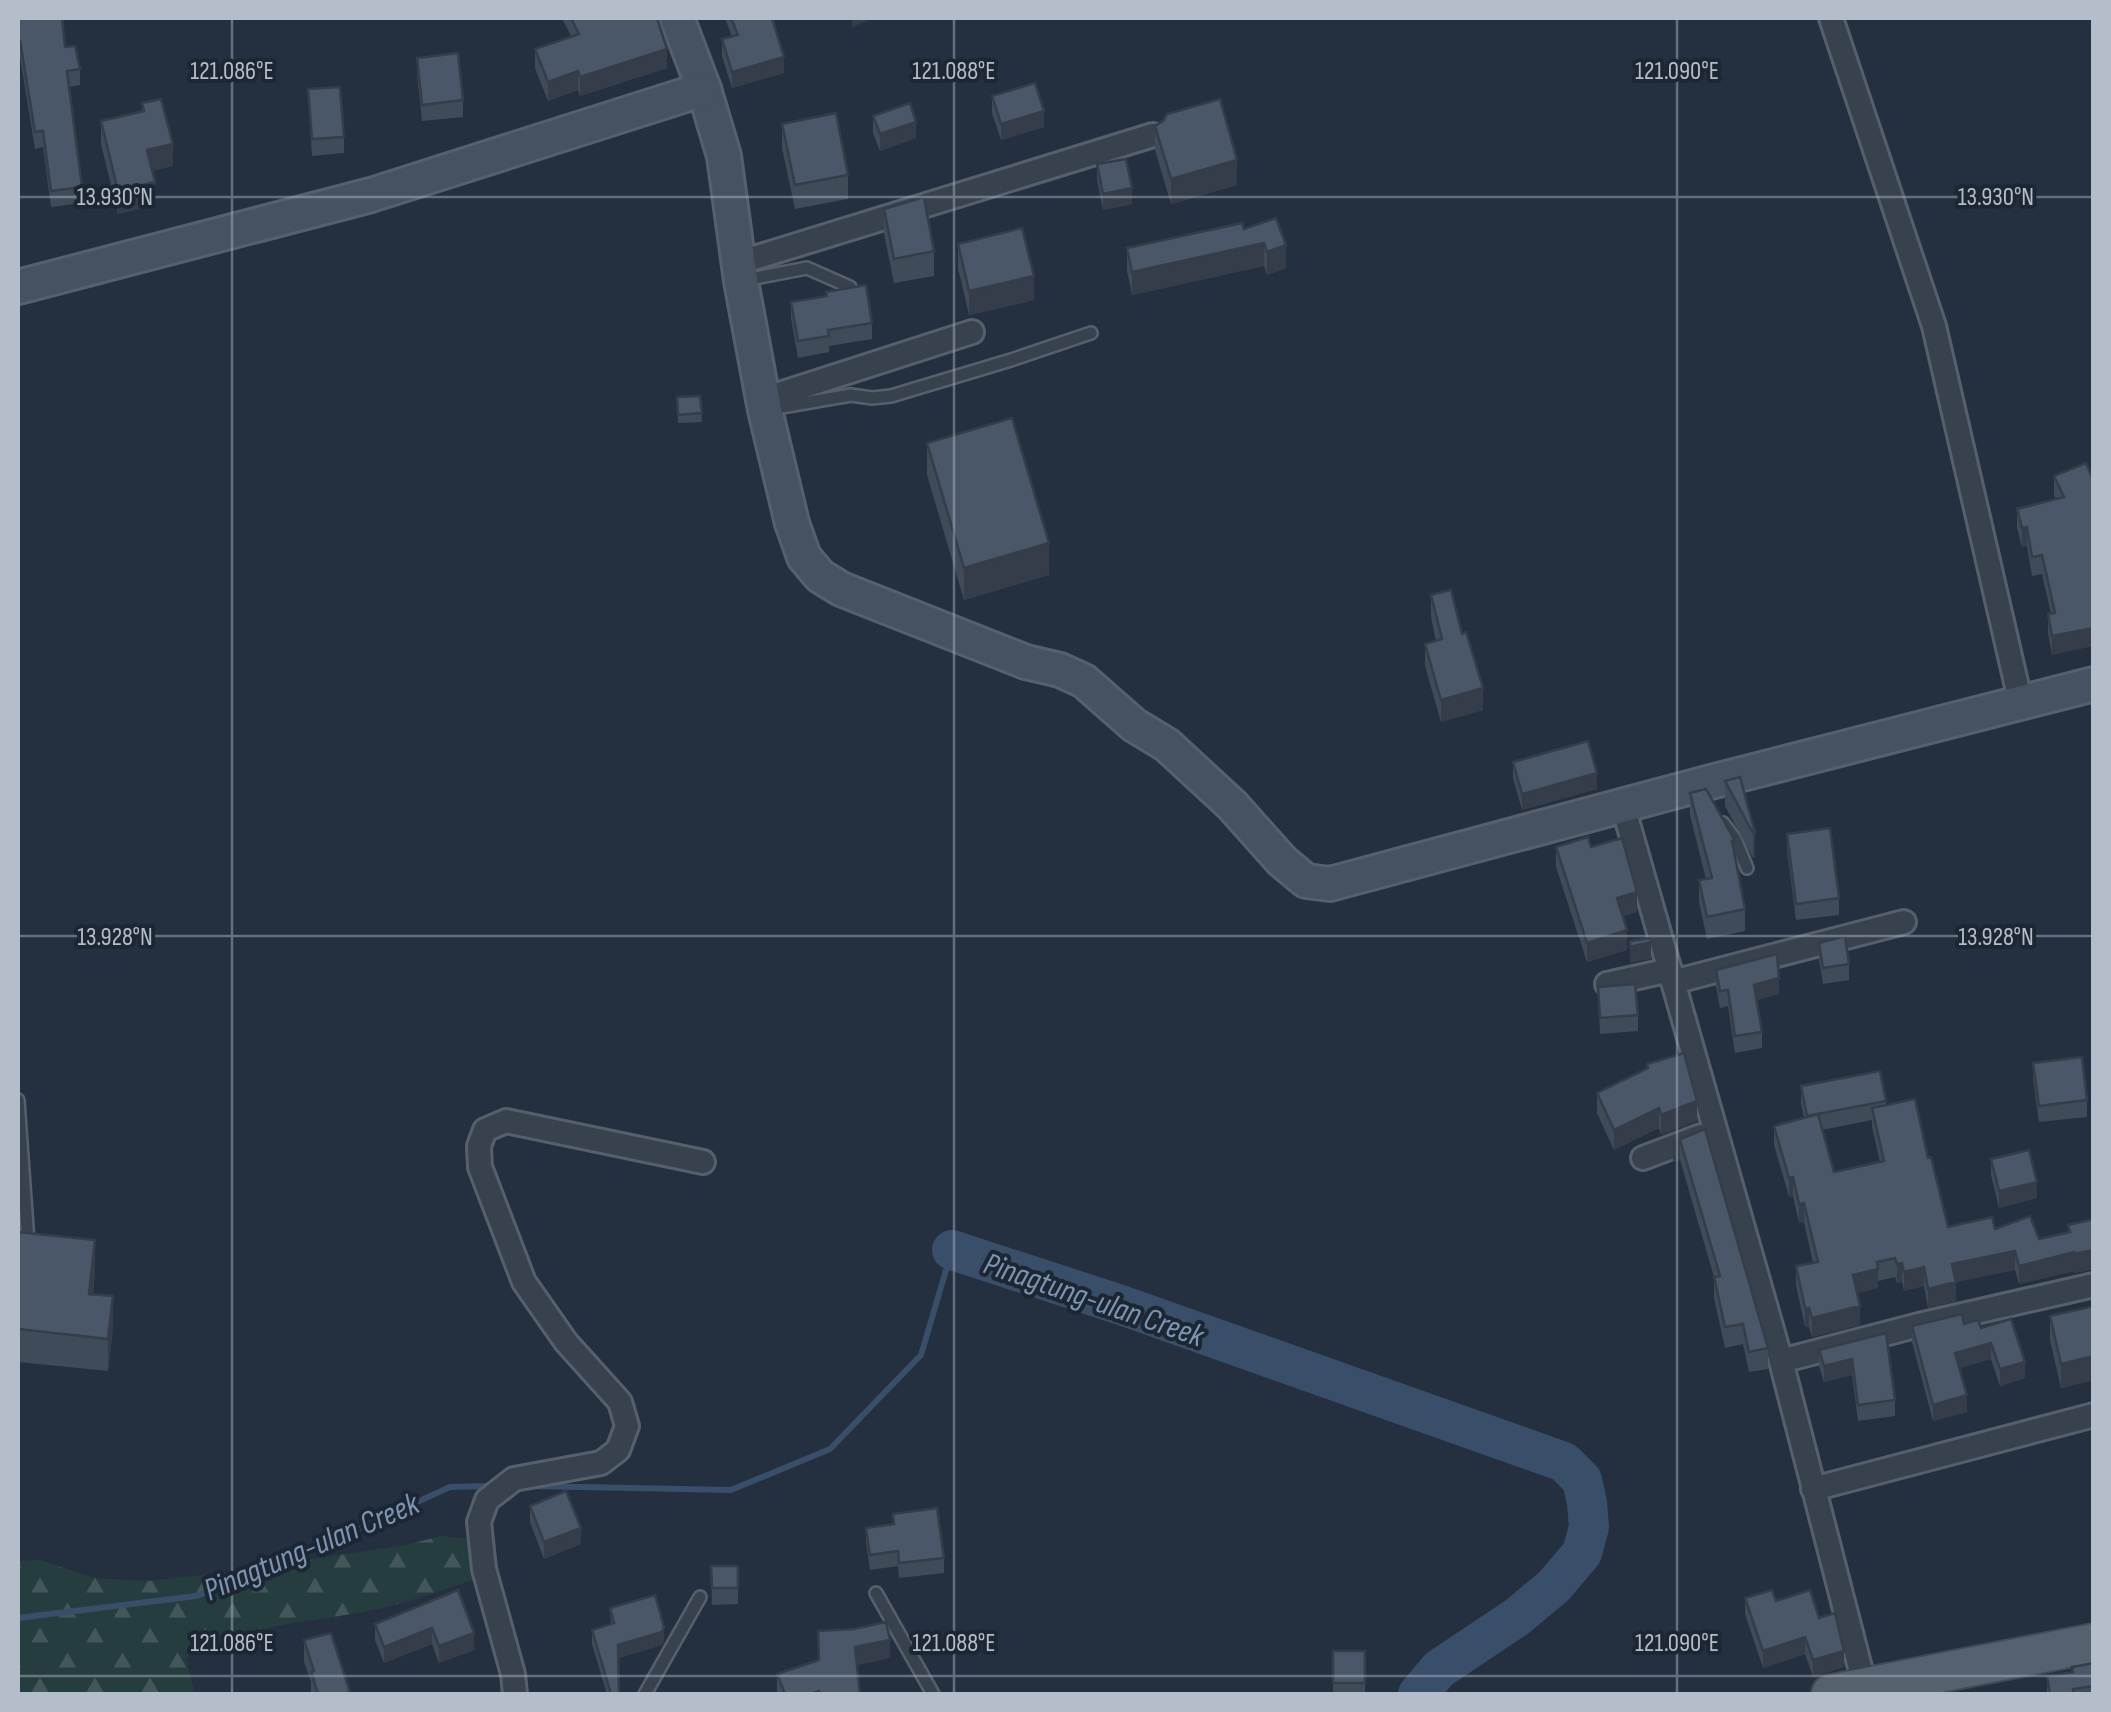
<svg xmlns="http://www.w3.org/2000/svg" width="2111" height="1712" viewBox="0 0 2111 1712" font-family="'Sofia Sans Condensed',sans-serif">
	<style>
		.forest { fill: url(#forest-firs) }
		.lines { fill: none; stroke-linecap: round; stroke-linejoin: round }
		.stream { stroke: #394e68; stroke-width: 6 }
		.river { stroke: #394e68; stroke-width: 40 }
		.lane-casing { stroke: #56606d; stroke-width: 16 }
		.street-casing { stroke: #56606d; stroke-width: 28 }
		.secondary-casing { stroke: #56606d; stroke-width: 38 }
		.primary-casing { stroke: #414b58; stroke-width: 42 }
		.lane { stroke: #38424f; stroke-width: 11 }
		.street { stroke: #38424f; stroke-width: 22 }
		.secondary { stroke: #465162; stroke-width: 32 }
		.primary { stroke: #56616f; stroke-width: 38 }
		.wall { fill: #404b59; fill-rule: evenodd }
		.shaded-wall { fill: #343d49 }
		.building { fill: #4a5768; stroke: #343d49; stroke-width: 2.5 }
		.ticks { fill: none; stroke: #b4bdca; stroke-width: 2.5; stroke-opacity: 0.45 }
		.labels { text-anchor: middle; stroke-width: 8; stroke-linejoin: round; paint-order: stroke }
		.water-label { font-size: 32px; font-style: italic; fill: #7c94b2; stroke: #1d2734 }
		.ticks-label { font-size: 25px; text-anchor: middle; fill: #b4bdca; stroke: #1d2734; stroke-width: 8; stroke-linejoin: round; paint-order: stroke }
	</style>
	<defs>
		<pattern id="forest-firs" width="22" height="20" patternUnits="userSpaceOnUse" patternTransform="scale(2.5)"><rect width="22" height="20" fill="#263d40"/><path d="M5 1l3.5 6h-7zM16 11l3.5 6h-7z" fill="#43575a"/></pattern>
	</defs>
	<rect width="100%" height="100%" fill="#24303f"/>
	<!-- forest -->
	<path class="forest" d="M441,1536L470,1539L479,1578C447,1588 414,1601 382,1608C316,1623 245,1622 186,1658L195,1694H18V1561L40,1560L94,1578L147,1581L223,1573L405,1545Z"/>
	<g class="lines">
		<!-- stream -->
		<g class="stream">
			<polyline points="530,1486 731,1490 830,1449 921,1355 952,1250"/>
			<polyline points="18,1618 196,1596 278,1566 450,1487 492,1486"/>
		</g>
		<!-- river -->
		<polyline class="river" points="952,1250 1121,1305 1564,1462 1582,1480 1587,1503 1589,1527 1582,1553 1554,1586 1517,1617 1439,1669 1418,1694"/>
		<defs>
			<g id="lane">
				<polyline points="745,280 807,268 850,287"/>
				<polyline points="770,409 851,395 872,398 891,396 1011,360 1091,333"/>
				<polyline points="1723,823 1735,839 1747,868"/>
				<polyline points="18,1100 28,1242 18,1241"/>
				<polyline points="876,1593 933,1694"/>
				<polyline points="645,1694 700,1597"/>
			</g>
			<g id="street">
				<polyline points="1831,18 1934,326 2021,704"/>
				<polyline points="738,263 1153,135"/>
				<polyline points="764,399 972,332"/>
				<polyline points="1623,806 1781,1361 1865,1687"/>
				<polyline points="1673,982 1904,922"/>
				<polyline points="1607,984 1670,970"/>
				<polyline points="1643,1158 1701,1136"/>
				<polyline points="1781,1361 1919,1325 2094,1285"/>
				<polyline points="1813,1489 2094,1415"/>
				<polyline points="515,1694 513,1674 484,1569 479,1522 487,1500 514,1479 601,1463 618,1450 627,1426 620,1402 566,1342 524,1282 480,1167 479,1146 485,1130 506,1121 703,1162"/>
			</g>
			<g id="secondary">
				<polyline points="677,18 704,89 724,156 741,281 765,410 792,523 804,557 820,576 841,589 1026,662 1060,670 1084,681 1134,725 1167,745 1232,805 1282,861 1306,881 1330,884 1703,784 2094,684"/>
				<polyline points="18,287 371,195 704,89"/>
			</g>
			<polyline id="primary" points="1831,1694 2094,1643"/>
		</defs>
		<!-- lane casing -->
		<use href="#lane" class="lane-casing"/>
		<!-- street casing -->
		<use href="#street" class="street-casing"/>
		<!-- secondary casing -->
		<use href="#secondary" class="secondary-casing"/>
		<!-- primary casing -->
		<use href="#primary" class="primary-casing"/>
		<!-- lane -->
		<use href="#lane" class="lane"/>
		<!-- street -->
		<use href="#street" class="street"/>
		<!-- secondary -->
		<use href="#secondary" class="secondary"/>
		<!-- primary -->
		<use href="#primary" class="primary"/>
	</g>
	<!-- wall -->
	<g class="wall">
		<polygon points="18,18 65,47 80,69 80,85 69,87 82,187 82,203 51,207 43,147 35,149 20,57 18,57"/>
		<polygon points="562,18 657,18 667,68 580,96 578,90 548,101 535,68 535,49 571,36"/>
		<polygon points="725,18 774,18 784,73 732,88 722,56 722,39 732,37"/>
		<polygon points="417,58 463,100 463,117 422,121 417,74"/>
		<polygon points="308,89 344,137 344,153 312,156"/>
		<polygon points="992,96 1044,127 1001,140 992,113"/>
		<polygon points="142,103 173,166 152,171 155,205 118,214 101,144 101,121 142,112"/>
		<polygon points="873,116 916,138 880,151 873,133"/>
		<polygon points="782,124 848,175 848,199 795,209 782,148"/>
		<polygon points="1155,126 1237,185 1171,204 1155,150"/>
		<polygon points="1097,164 1132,204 1103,210 1097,180"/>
		<polygon points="884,209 934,251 934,276 894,283 884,234"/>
		<polygon points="1276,218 1286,268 1267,275 1264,266 1132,295 1127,271 1127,248 1244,229"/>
		<polygon points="958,244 1034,300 969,315 958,268"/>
		<polygon points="826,296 872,323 872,339 829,346 829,352 798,358 791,318 791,302"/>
		<polygon points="700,396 702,422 678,423 677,397"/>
		<polygon points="927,443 1049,575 964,600 927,475"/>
		<polygon points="2086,463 2052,655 2048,633 2048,614 2051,614 2042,574 2032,576 2027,546 2022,547 2017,528 2017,509 2056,499 2054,495 2054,476"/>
		<polygon points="1431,595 1483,710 1441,722 1425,666 1425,644 1436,641 1431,617"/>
		<polygon points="1513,762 1597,789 1522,810 1513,778"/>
		<polygon points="1725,781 1755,833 1755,857 1753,858 1725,806"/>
		<polygon points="1690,793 1735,856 1745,909 1745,931 1707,939 1699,902 1699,880 1706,879 1690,815"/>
		<polygon points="1787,834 1839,898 1839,915 1796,920 1787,850"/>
		<polygon points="1556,847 1591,847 1637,912 1622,916 1627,950 1587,962 1556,867"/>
		<polygon points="1819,943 1849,964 1849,980 1823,984 1819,959"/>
		<polygon points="1716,970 1779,994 1757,1000 1762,1032 1762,1048 1735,1053 1728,1006 1720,1008 1716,986"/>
		<polygon points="1598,987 1638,1015 1638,1031 1600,1034"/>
		<polygon points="2033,1063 2087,1100 2087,1117 2039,1122 2033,1079"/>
		<polygon points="1647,1064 1697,1121 1661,1135 1659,1128 1614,1150 1597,1113 1597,1093 1647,1069"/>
		<path d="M1801,1086L1886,1101V1105L1928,1158L1948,1227L1995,1229L2039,1239L2068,1232V1225L2094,1219V1269L2074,1273V1271L2019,1284L2015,1270L1956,1282V1301L1928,1308L1924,1286L1904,1291L1902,1282L1897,1283L1895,1277L1878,1281V1288L1857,1293L1860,1325L1812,1337L1809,1327H1805L1796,1285V1266L1813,1263L1804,1222L1799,1223L1793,1196L1789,1197L1774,1145V1126L1804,1118L1801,1103ZM1872,1120V1127L1880,1162L1834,1172L1822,1130Z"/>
		<polygon points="1705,1129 1768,1348 1768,1369 1749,1372 1743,1344 1725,1348 1714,1298 1714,1277 1680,1160 1673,1162 1673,1142"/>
		<polygon points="1991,1159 2037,1198 1999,1208 1991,1175"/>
		<polygon points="18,1232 95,1272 93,1294 113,1328 108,1371 18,1362"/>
		<polygon points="2094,1306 2094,1380 2061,1388 2050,1340 2050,1316"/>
		<polygon points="1912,1326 1981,1328 2025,1378 2000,1386 1991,1359 1959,1368 1967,1412 1933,1421 1912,1342"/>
		<polygon points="1886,1333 1895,1400 1895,1416 1858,1421 1852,1375 1824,1382 1819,1366 1819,1350"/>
		<polygon points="530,1506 581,1544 544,1559 530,1522"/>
		<polygon points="893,1514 944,1558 944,1573 899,1578 898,1566 870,1570 866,1543 866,1528 893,1524"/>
		<polygon points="711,1566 738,1566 738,1604 712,1605"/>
		<polygon points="458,1590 474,1650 439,1663 432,1644 384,1663 375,1640 375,1624"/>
		<polygon points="1745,1598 1776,1601 1819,1618 1844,1667 1813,1677 1805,1654 1763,1668 1745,1614"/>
		<polygon points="610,1608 664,1641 662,1645 618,1658 619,1694 607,1694 592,1644 592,1630 611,1624"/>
		<polygon points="304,1640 350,1694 311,1694 311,1682 304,1662"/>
		<rect x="1333" y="1651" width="32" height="43"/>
		<polygon points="890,1658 857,1665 860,1694 778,1694 777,1692 777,1674"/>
		<polygon points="2094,1663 2094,1694 2047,1694 2047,1676 2072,1672"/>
	</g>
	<!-- shaded-wall -->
	<g class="shaded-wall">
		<polygon points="852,18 874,18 852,27"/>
		<polygon points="667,49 667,68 580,96 580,77"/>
		<polygon points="784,57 784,73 732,88 732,72"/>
		<polygon points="578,71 578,90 548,101 548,82"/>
		<polygon points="1044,111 1044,127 1001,140 1001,124"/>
		<polygon points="916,122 916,138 880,151 880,134"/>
		<polygon points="173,144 173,166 147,172 147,150"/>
		<polygon points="1237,160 1237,185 1171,204 1171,179"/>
		<polygon points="155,182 155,205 118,214 118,191"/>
		<polygon points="1132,188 1132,204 1103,210 1103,194"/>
		<polygon points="1264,243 1264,266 1132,295 1132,272"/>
		<polygon points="1286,245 1286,268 1267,275 1267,252"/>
		<polygon points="1034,276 1034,300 969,315 969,291"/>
		<polygon points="2027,527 2027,546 2022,547 2022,528"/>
		<polygon points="1049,543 1049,575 964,600 964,568"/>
		<polygon points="2094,628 2094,646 2052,655 2052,636"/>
		<polygon points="1483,688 1483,710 1441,722 1441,700"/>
		<polygon points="1597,773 1597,789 1522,810 1522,794"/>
		<polygon points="1753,833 1755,833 1755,857 1753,858"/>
		<polygon points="1637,892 1637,912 1617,918 1617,898"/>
		<polygon points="1627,930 1627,950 1587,962 1587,943"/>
		<polygon points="1651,942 1651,959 1630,963 1630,947"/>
		<polygon points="1779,978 1779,994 1754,1001 1754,985"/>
		<polygon points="1697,1101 1697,1121 1661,1135 1661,1115"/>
		<polygon points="1659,1108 1659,1128 1614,1150 1614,1130"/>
		<polygon points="1680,1140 1680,1160 1673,1162 1673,1142"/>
		<polygon points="1793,1177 1793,1196 1789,1197 1789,1178"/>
		<polygon points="2037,1182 2037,1198 1999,1208 1999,1191"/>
		<polygon points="1804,1203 1804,1222 1799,1223 1799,1204"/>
		<polygon points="95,1240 95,1272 89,1326 89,1294"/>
		<polygon points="2094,1250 2094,1269 2074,1273 2074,1254"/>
		<polygon points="2015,1251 2015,1270 1956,1282 1956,1301 1928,1308 1928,1289 1952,1264"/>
		<polygon points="2074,1252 2074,1271 2019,1284 2019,1266"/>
		<polygon points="1902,1263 1902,1282 1897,1283 1897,1264"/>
		<polygon points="1924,1267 1924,1286 1904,1291 1904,1272"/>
		<polygon points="1878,1269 1878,1288 1853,1294 1853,1275"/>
		<polygon points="113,1296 113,1328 108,1371 108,1339"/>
		<polygon points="1860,1306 1860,1325 1812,1337 1812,1318"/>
		<rect x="1805" y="1308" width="4" height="19"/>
		<polygon points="1991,1343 1991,1359 1955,1370 1955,1353"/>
		<polygon points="2094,1356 2094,1380 2061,1388 2061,1364"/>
		<polygon points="1852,1359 1852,1375 1824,1382 1824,1366"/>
		<polygon points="2025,1362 2025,1378 2000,1386 2000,1369"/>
		<polygon points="1967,1395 1967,1412 1933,1421 1933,1405"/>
		<polygon points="581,1528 581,1544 544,1559 544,1542"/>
		<polygon points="664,1627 664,1641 662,1645 618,1658 618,1645"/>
		<polygon points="432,1628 432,1644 384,1663 384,1647"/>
		<polygon points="474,1633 474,1650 439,1663 439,1646"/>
		<polygon points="1805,1637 1805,1654 1763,1668 1763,1651"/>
		<polygon points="890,1640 890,1658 855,1665 855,1647"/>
		<polygon points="1844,1651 1844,1667 1813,1677 1813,1660"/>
	</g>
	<!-- building -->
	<g class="building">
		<polygon points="18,18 62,18 65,47 75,46 80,69 67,71 82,187 51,191 43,131 35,132 20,41 18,41"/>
		<polygon points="571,18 657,18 667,49 580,77 578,71 548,82 535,49 579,34"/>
		<polygon points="731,18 772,18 784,57 732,72 722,39 738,35"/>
		<polygon points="458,53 463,100 422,105 417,58"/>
		<polygon points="1035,83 1044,111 1001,124 992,96"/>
		<polygon points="340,87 344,137 312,139 308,89"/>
		<polygon points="161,99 173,144 147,150 155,182 118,191 101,121 144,111 142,103"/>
		<polygon points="1220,99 1237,160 1171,179 1155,126 1163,121 1167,114"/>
		<polygon points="910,103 916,122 880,134 873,116"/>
		<polygon points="836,113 848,175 795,185 782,124"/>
		<polygon points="1126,159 1132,188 1103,194 1097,164"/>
		<polygon points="924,197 934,251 894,259 884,209"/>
		<polygon points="1276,218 1286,245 1267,252 1264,243 1132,272 1127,248 1242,223 1244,229"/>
		<polygon points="1022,228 1034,276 969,291 958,244"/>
		<polygon points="866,285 872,323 828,330 829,336 798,341 791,302 827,296 826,292"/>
		<polygon points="700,396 702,413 678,415 677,397"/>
		<polygon points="1012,418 1049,543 964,568 927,443"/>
		<polygon points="2086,463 2094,482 2094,628 2052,636 2048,614 2055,613 2042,555 2032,557 2027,527 2022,528 2017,509 2064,497 2054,476"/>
		<polygon points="1451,590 1462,634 1466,632 1483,688 1441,700 1425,644 1442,639 1431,595"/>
		<polygon points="1588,741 1597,773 1522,794 1513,762"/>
		<polygon points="1740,777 1755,833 1753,833 1725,781"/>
		<polygon points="1706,789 1735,841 1732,841 1745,909 1707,917 1699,880 1712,878 1690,793"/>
		<polygon points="1830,828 1839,898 1796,904 1787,834"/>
		<polygon points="1588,837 1591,847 1622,838 1637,892 1617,898 1627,930 1587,943 1556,847"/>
		<polygon points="1845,936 1849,964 1823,968 1819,943"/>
		<polygon points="1650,938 1651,942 1630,947 1630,941"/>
		<polygon points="1777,954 1779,978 1754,985 1762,1032 1735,1036 1728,990 1720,991 1716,970"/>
		<polygon points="1635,984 1638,1015 1600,1018 1598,987"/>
		<polygon points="1684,1053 1697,1101 1661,1115 1659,1108 1614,1130 1597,1093 1648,1068 1647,1064"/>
		<polygon points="2082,1057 2087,1100 2039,1106 2033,1063"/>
		<polygon points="1880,1071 1886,1101 1807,1116 1801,1086"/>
		<polygon points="1915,1099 1928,1158 1931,1157 1948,1227 1992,1217 1995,1229 2030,1216 2039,1239 2070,1232 2068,1225 2094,1219 2094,1250 2074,1254 2074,1252 2019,1266 2015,1251 1952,1264 1956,1282 1928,1289 1924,1267 1904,1272 1902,1263 1897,1264 1895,1258 1877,1262 1878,1269 1853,1275 1860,1306 1812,1318 1809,1308 1805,1308 1796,1266 1818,1262 1804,1203 1799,1204 1793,1177 1789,1178 1774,1126 1818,1114 1834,1172 1884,1161 1872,1108"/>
		<polygon points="1705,1129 1768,1348 1749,1352 1743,1324 1725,1327 1714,1277 1720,1276 1680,1140 1673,1142"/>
		<polygon points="2029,1150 2037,1182 1999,1191 1991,1159"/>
		<polygon points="18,1232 95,1240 89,1294 113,1296 108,1339 18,1329"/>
		<polygon points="2094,1306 2094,1356 2061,1364 2050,1316"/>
		<polygon points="1962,1314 1964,1324 1978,1320 1981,1328 2011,1319 2025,1362 2000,1369 1991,1343 1955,1353 1967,1395 1933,1405 1912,1326"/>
		<polygon points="1886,1333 1895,1400 1858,1405 1852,1359 1824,1366 1819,1350"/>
		<polygon points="566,1491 581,1528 544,1542 530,1506"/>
		<polygon points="937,1508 944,1558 899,1563 898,1551 870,1555 866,1528 894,1524 893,1514"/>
		<polygon points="711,1566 738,1566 738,1588 712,1588"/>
		<polygon points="458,1590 474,1633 439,1646 432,1628 384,1647 375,1624"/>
		<polygon points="1772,1590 1776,1601 1810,1590 1819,1618 1835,1613 1844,1651 1813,1660 1805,1637 1763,1651 1745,1598"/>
		<polygon points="655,1595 664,1627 662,1632 618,1645 619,1694 611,1694 592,1630 614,1623 610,1608"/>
		<polygon points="886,1622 890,1640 855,1647 860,1694 820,1694 819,1691 810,1694 785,1694 777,1674 819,1660 818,1631 854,1629"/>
		<polygon points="331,1633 350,1692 344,1694 318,1694 311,1672 314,1671 304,1640"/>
		<rect x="1333" y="1651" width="32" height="32"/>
		<polygon points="2094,1663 2094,1686 2073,1689 2074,1694 2050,1694 2047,1676 2073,1672 2072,1667"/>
	</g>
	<!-- ticks -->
	<path class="ticks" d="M232,18V1694M954,18V1694M1677,18V1694M18,197H2094M18,936H2094M18,1676H2094"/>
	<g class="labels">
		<!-- water labels -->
		<g class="water-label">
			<text transform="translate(1094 1299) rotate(19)" y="11">Pinagtung-ulan Creek</text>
			<text transform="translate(311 1546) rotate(-23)" y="11">Pinagtung-ulan Creek</text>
		</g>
	</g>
	<g class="ticks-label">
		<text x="232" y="79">121.086°E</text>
		<text x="954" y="79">121.088°E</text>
		<text x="1677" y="79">121.090°E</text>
		<text x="115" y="205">13.930°N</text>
		<text x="1996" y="205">13.930°N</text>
		<text x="115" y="945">13.928°N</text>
		<text x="1996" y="945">13.928°N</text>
		<text x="232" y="1651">121.086°E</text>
		<text x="954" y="1651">121.088°E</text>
		<text x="1677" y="1651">121.090°E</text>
	</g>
	<!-- border -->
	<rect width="2111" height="1712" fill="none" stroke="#b4bdca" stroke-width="40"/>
</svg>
